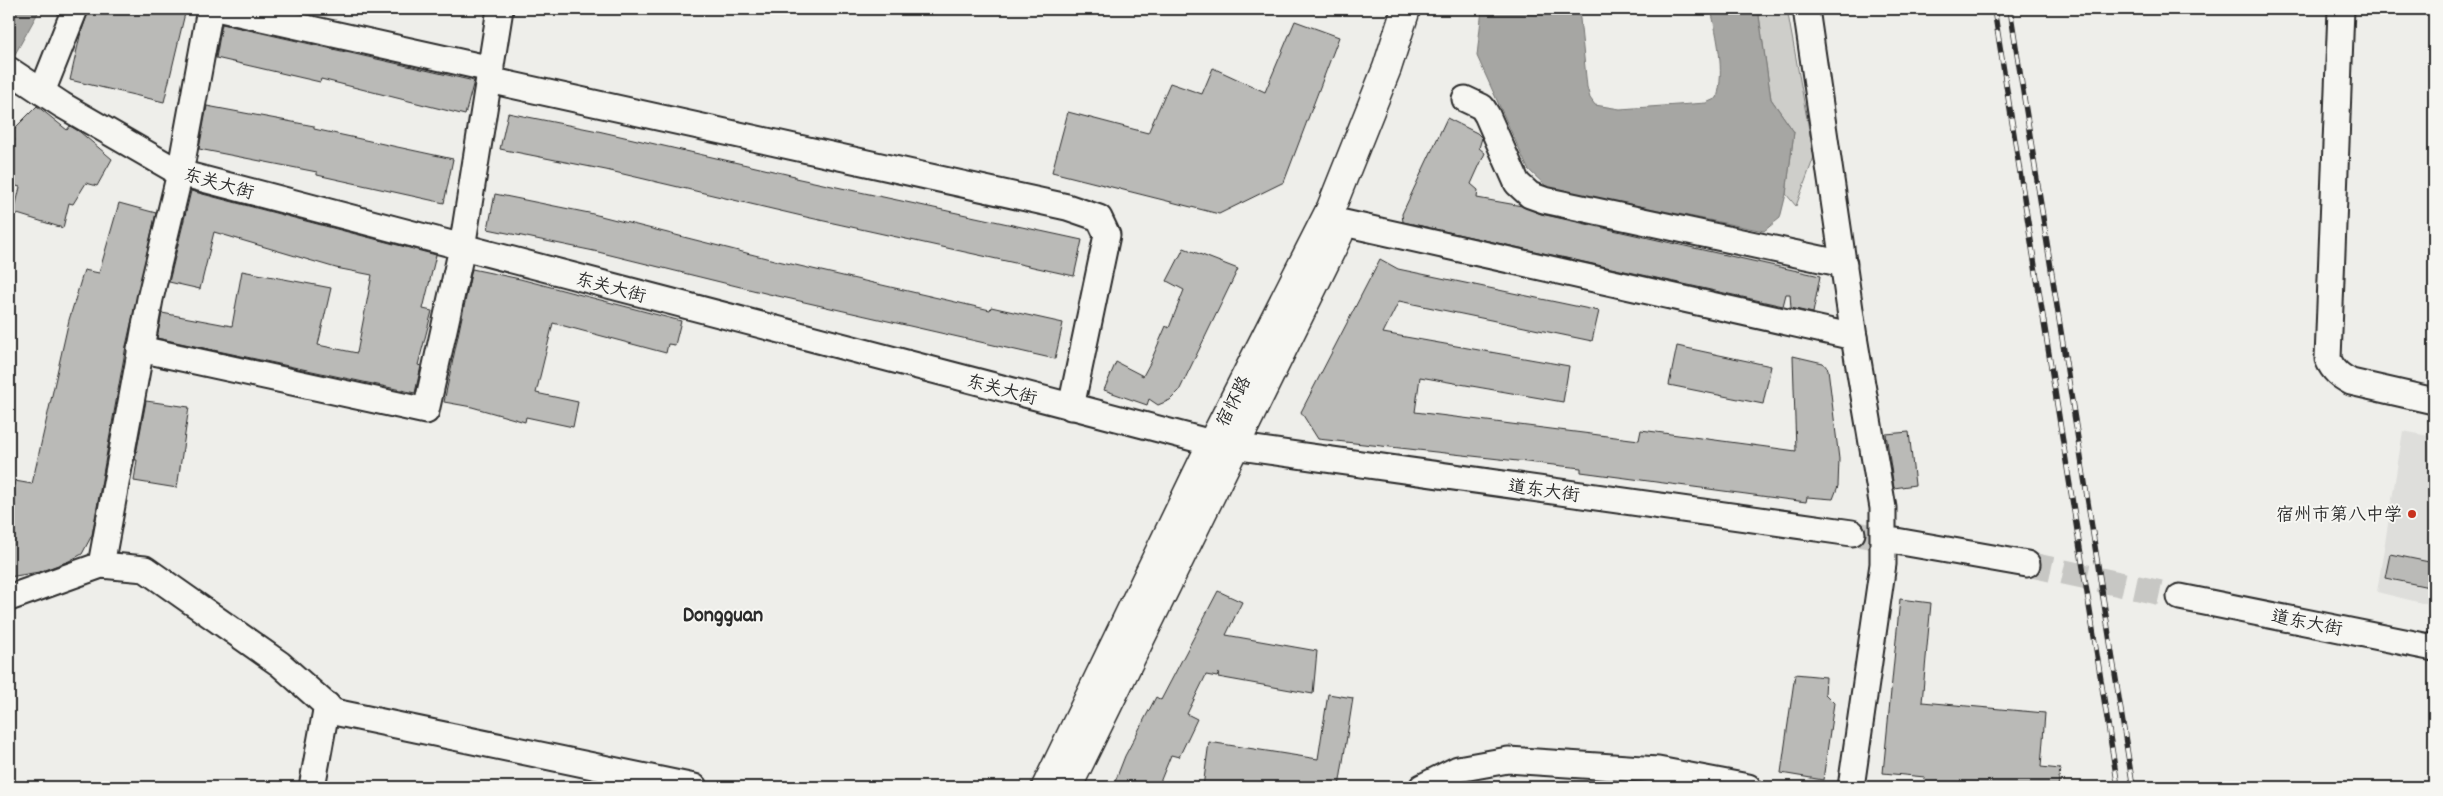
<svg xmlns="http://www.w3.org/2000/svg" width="2443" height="796" viewBox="0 0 2443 796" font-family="Dekko,'LXGW WenKai TC',sans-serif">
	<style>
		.built { fill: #dededb }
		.green { fill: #cececa; stroke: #7c7c7a }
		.water { fill: #a6a6a3; stroke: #757573 }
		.building { fill: #babab7; stroke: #2b2b2b }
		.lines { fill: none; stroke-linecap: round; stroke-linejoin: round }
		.minor-tunnel { stroke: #c7c7c4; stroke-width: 25; stroke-dasharray: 25 12; stroke-linecap: butt }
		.minor-casing { stroke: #2b2b2b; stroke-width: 29 }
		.major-casing { stroke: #2b2b2b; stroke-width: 31 }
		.minor { stroke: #f6f6f2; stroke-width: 25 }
		.major { stroke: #f6f6f2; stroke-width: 28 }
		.rail-casing { stroke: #2b2b2b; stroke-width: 5.5 }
		.rail { stroke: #f6f6f2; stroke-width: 4; stroke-dasharray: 11; stroke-linecap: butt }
		.poi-dot { fill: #c8321e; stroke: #f6f6f2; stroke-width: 2 }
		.labels { text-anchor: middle; stroke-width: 4; stroke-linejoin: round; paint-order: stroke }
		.street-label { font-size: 18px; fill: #2b2b2b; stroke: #f6f6f2 }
		.poi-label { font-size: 18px; fill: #2b2b2b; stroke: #f6f6f2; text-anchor: end }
		.district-label { font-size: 22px; font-weight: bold; fill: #2b2b2b; stroke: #f6f6f2 }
	</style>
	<rect width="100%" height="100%" fill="#eeeeea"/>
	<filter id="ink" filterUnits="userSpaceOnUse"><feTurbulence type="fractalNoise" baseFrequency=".02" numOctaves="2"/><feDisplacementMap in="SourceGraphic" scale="10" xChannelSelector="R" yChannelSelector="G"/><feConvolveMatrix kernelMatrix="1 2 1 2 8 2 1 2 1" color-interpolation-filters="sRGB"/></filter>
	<g filter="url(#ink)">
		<!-- built -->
		<polygon class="built" points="2403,431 2434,437 2434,606 2377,592"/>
		<!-- green -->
		<polygon class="green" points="1758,9 1787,9 1814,157 1796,206 1786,194 1794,132 1771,99"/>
		<!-- water -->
		<g class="water">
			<polygon points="9,9 40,9 9,65"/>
			<path d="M1482,9H1579L1587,87L1590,98L1595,105L1620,109L1706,103L1717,98C1725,70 1717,37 1711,9H1758L1771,99L1794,132L1786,194L1780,218L1764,231L1548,188L1528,169L1477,56Z"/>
		</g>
		<!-- building -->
		<g class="building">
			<polygon points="89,9 145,9 162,13 163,9 186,9 164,102 70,80 80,36"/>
			<polygon points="1295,21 1339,37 1284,182 1219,214 1052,172 1068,112 1148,133 1170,83 1202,94 1213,68 1265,92"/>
			<polygon points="222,24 474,81 465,115 321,79 320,82 216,58"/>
			<polygon points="37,106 67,130 70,126 80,132 112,159 97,186 86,183 73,204 69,203 63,228 14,213 20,187 9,184 9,148 15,140 10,133"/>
			<polygon points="207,106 314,126 314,129 453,159 444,203 317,175 317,172 199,149"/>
			<polygon points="508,113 598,131 795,176 795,178 1082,240 1074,276 806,217 606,170 500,149"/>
			<polygon points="1447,118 1477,133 1482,138 1479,148 1485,153 1471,184 1478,190 1477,198 1522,206 1541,214 1820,276 1813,313 1791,308 1790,294 1786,294 1783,306 1403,222 1402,214"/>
			<polygon points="191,191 436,255 423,309 432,311 418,365 421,366 415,393 157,338 162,313 232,326 242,271 331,288 318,345 357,353 372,275 336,268 214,232 200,289 169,282"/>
			<polygon points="495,194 589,213 778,261 990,310 991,307 1063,323 1055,359 769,294 594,251 488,229"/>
			<polygon points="119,203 156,213 126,346 92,535 82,554 69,561 39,572 9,577 9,511 15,481 32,484 69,320 84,270 99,273"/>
			<polygon points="1184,248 1238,269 1179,391 1170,400 1158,405 1149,399 1147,405 1104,390 1116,362 1143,376 1150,363 1166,326 1169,328 1184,290 1167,281"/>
			<polygon points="1380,259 1398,269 1599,311 1592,341 1399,301 1383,333 1569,366 1563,402 1420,377 1415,412 1639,440 1641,430 1796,451 1793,356 1823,363 1828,369 1839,459 1838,486 1833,499 1807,497 1806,502 1581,472 1581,468 1318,439 1301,412"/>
			<polygon points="472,269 520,279 681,321 675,345 668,344 666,353 553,323 536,393 578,402 573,427 526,417 525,422 472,407 444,402"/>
			<polygon points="1677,346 1771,366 1763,404 1669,385"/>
			<polygon points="146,401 189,407 177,488 134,481 137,460 135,460"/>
			<polygon points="1909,432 1915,485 1894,488 1886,434"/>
			<polygon points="2390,554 2434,563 2434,588 2385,578"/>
			<polygon points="1218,591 1242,602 1226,635 1317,651 1313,694 1218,677 1219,673 1217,677 1206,675 1187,714 1197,719 1179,757 1171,755 1158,787 1113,787 1125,756 1156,697 1161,700"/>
			<polygon points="1900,599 1931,603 1922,702 2045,713 2041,767 2060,769 2058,787 1932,787 1924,786 1925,777 1883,773"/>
			<polygon points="1795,674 1826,677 1825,694 1834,703 1823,780 1781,773"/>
			<polygon points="1328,694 1353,698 1339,787 1203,787 1209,742 1318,759"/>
		</g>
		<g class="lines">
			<!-- minor-tunnel -->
			<g class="minor-tunnel">
				<polyline points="1852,533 1896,541"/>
				<polyline points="2027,564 2180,597"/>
			</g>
			<defs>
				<g id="minor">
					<polyline points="221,9 491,69"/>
					<polyline points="1806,9 1854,337 1883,508 1883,564 1851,787"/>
					<path d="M2341,9L2328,359C2333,371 2340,376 2351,382L2434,401"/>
					<polyline points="9,70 62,105 180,173 1212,443 1852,533"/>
					<polyline points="489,80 1067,207 1099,218 1107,235 1071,407"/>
					<polyline points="42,92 75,9"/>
					<polyline points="1465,99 1482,107 1487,115 1517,183 1530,195 1544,200 1844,264"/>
					<polyline points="1344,223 1854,337"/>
					<polyline points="140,349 426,411 462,248 500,9"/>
					<polyline points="1896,541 2027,564"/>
					<polyline points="101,565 150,299 180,173 210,9"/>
					<polyline points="2180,597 2434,648"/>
					<polyline points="9,598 101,565 145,569 280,664 334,712 694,787"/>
					<polyline points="312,787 327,705"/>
					<polyline points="1422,787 1458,769 1508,760 1658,770 1748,787"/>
				</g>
				<g id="major">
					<polyline points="1069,784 1339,234"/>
					<polyline points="1046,787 1212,443 1331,208 1387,68 1406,9"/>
				</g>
			</defs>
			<!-- minor casing -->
			<use href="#minor" class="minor-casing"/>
			<!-- major casing -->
			<use href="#major" class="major-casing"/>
			<!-- minor -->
			<use href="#minor" class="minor"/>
			<!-- major -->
			<use href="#major" class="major"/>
			<defs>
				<g id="rail">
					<polyline points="1994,9 2118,787"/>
					<polyline points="2010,9 2133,787"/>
				</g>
			</defs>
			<!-- rail casing -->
			<use href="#rail" class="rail-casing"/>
			<!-- rail -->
			<use href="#rail" class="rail"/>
		</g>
	</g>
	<!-- markers -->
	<circle class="poi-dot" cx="2412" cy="514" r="5"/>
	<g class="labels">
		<!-- street labels -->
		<g class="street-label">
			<text transform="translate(219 183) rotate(16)" y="6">东关大街</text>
			<text transform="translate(611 287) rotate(15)" y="6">东关大街</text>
			<text transform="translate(1002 389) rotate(15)" y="6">东关大街</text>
			<text transform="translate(1233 401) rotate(-63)" y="6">宿怀路</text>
			<text transform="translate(1544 490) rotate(8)" y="6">道东大街</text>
			<text transform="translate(2307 622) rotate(11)" y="6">道东大街</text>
		</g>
		<!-- poi labels -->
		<g class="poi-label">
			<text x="2402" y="520">宿州市第八中学</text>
		</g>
		<!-- district labels -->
		<g class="district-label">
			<text x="723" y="621">Dongguan</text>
		</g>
	</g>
	<!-- margin -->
	<rect width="2443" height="796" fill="none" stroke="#f6f6f2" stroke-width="30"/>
	<rect x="15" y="15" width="2413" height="766" fill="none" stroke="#2b2b2b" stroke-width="2" filter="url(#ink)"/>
</svg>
